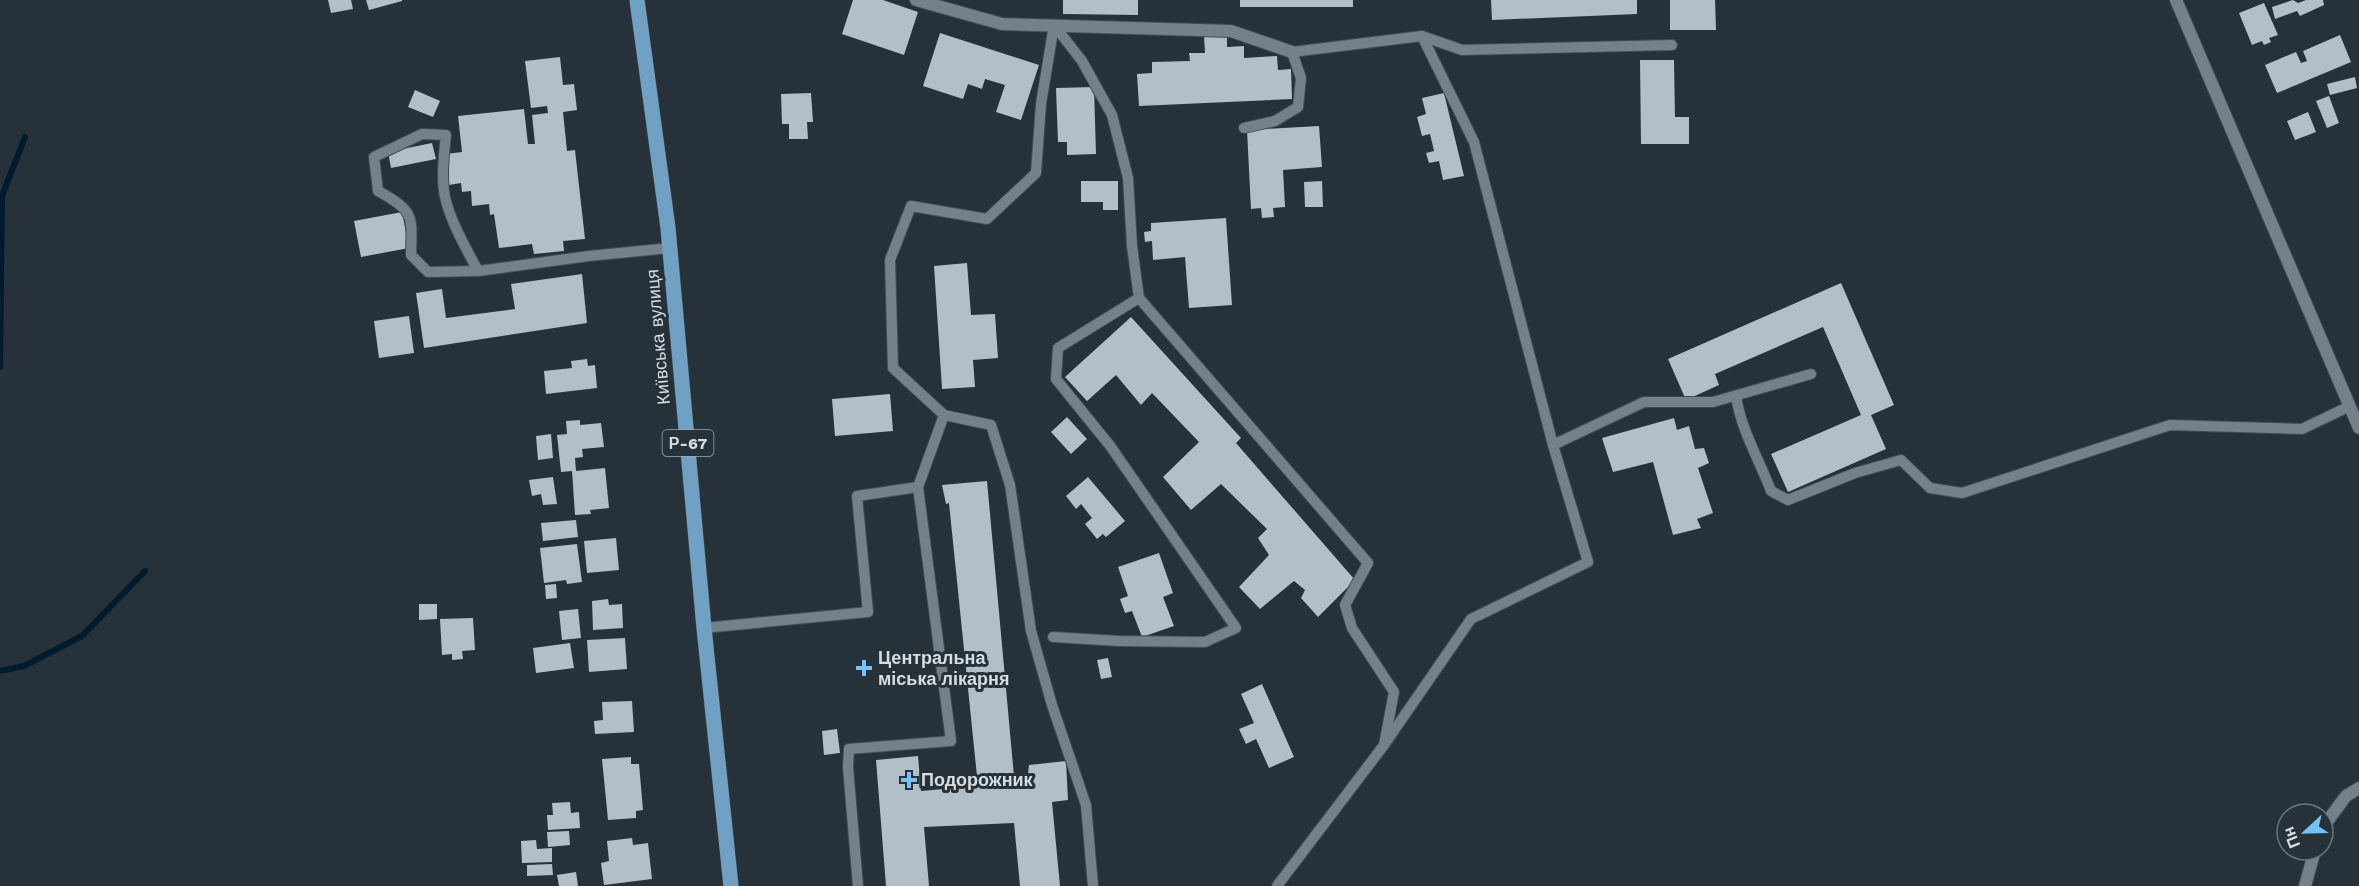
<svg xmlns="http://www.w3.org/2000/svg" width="2359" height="886" viewBox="0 0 2359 886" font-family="'Work Sans',sans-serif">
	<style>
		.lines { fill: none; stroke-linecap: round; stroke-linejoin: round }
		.stream { stroke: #001b2e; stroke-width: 6 }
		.building { fill: #b2bfc9 }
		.lane-casing { stroke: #434c52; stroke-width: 12 }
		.street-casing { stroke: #434c52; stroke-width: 14 }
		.primary-casing { stroke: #434c52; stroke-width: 16 }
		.lane { stroke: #74808a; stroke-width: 10 }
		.street { stroke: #74808a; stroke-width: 12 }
		.primary { stroke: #70a1c5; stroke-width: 15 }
		.poi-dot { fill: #75c0f6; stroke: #263139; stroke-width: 2 }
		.labels { text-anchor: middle; stroke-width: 6; stroke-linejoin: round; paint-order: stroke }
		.shield { fill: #263139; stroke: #a1a9af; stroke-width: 1.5 }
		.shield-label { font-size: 16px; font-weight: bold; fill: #d6dde2 }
		.street-label { font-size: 18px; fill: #d6dde2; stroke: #263139 }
		.poi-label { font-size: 18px; font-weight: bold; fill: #d6dde2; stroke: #263139; text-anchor: start }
	</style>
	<rect width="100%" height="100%" fill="#263139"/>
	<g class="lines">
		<!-- stream -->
		<g class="stream">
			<polyline points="0,367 2,196 25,137"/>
			<polyline points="0,671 24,666 82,636 145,571"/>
		</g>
	</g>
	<!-- building -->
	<g class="building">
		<polygon points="328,0 351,0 353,9 331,13"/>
		<polygon points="366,0 402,0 402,1 369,10"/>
		<polygon points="853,0 883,0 918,12 904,55 842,34"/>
		<polygon points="1063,0 1138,0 1138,15 1063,14"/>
		<rect x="1240" y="0" width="113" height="7"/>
		<polygon points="1491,0 1637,0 1637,14 1492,20"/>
		<polygon points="1670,0 1715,0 1716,30 1670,30"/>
		<polygon points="2293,0 2298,3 2306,0 2323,0 2324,5 2300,16 2297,11 2275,19 2272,7"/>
		<polygon points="2264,3 2278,35 2269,38 2271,42 2264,45 2262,41 2252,45 2239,13"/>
		<polygon points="940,33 1039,65 1021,120 996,112 1005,85 985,79 982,89 968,84 963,99 923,86"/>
		<polygon points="1227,35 1227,47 1244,46 1244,58 1277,56 1278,70 1291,69 1292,99 1139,106 1137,74 1152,73 1152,62 1190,61 1189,53 1205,53 1204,36"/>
		<polygon points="2340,35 2351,62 2277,93 2265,65 2296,52 2301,63 2307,61 2303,51"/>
		<polygon points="560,57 563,85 574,84 577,110 563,112 567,151 575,150 585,239 563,241 564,251 534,254 532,244 499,248 494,214 490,215 489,204 472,206 471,191 462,192 461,183 449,185 446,154 462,152 458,116 524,109 528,144 535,144 532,115 548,113 547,106 531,108 525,61"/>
		<polygon points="1640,60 1674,60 1675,117 1689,117 1689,144 1641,144"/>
		<polygon points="2355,77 2357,88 2330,95 2327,84"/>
		<polygon points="1094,87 1096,154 1067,155 1067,142 1058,142 1056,88"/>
		<polygon points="415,90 440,101 433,117 408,107"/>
		<polygon points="811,93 813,122 807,122 808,139 789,139 789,124 782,124 781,94"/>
		<polygon points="1444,93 1464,176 1443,180 1439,161 1429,163 1426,153 1434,151 1430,134 1422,136 1417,117 1426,114 1422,98"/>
		<polygon points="2329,96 2339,123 2327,128 2316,101"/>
		<polygon points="2308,112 2316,132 2295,140 2287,121"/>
		<polygon points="1319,126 1322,167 1283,170 1285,207 1273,208 1274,217 1262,218 1261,208 1251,209 1247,130"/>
		<polygon points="432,143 436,159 391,168 388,152"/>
		<polygon points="1081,181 1118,181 1118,210 1103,210 1103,202 1081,202"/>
		<polygon points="1322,181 1323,207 1305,207 1304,182"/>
		<polygon points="402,212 409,248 361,257 354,221"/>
		<polygon points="1226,218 1232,305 1189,308 1185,257 1153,260 1152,241 1145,242 1144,232 1151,231 1151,223"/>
		<polygon points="967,263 971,315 995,314 998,358 973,360 975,387 942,389 934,266"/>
		<polygon points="582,274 587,323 424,348 416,293 442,289 446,318 515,309 511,284"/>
		<polygon points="1841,283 1894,405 1871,415 1886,449 1788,492 1771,454 1861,415 1823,327 1715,374 1719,385 1686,400 1668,359"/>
		<polygon points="409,316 414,353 379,358 374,321"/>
		<polygon points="1131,317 1241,438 1236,443 1355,580 1318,617 1301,598 1305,590 1294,581 1260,609 1239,587 1269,555 1258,538 1267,529 1221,484 1191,510 1163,477 1199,442 1152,393 1141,405 1116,375 1087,401 1065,377"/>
		<polygon points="587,359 588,366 595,365 597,388 546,394 544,371 572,368 571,361"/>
		<polygon points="890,394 893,431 835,436 832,399"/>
		<polygon points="1067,417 1087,439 1071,454 1051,432"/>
		<polygon points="1674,418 1677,430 1689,426 1695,449 1704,448 1709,463 1698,468 1713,513 1697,519 1701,528 1673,535 1653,462 1613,472 1602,438"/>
		<polygon points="580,420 580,425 601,423 604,447 582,449 583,457 575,458 576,471 605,468 609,508 590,510 591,514 575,515 572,471 561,472 557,435 567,434 566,421"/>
		<polygon points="551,434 553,458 538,460 536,436"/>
		<polygon points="553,477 557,504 543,505 541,494 532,496 529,480"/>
		<polygon points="1088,477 1125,521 1106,537 1103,534 1097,539 1085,524 1092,518 1081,504 1076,509 1066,496"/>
		<polygon points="987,481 1014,776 1028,774 1029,765 1066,761 1068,800 1052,802 1060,886 1020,886 1014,823 924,827 929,886 886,886 876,760 918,756 921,791 978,786 949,503 946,504 942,485"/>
		<polygon points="576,520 578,537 543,541 541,523"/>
		<polygon points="616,538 619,570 587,573 584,541"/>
		<polygon points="577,544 582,582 567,584 566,580 544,583 540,548"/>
		<polygon points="1159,553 1173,593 1163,597 1174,626 1142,637 1132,611 1125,613 1120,599 1128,596 1118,567"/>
		<polygon points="556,584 557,598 546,599 545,585"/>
		<polygon points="608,599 609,605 622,604 623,628 593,630 592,601"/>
		<polygon points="419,604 437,604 437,619 419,620"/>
		<polygon points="578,609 581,638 562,640 559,611"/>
		<polygon points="473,618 475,650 462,651 463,659 452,660 452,654 442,655 440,619"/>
		<polygon points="625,638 627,669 589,672 587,640"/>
		<polygon points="570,643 574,668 536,673 533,648"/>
		<polygon points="1108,658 1112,677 1101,679 1097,660"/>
		<polygon points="1262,684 1294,757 1269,768 1256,739 1246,744 1239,729 1254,723 1241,694"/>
		<polygon points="632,701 634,732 595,734 594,721 603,720 602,702"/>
		<polygon points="837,729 840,753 824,755 822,731"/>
		<polygon points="631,757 631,764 639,764 643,810 636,811 636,818 608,820 602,759"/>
		<polygon points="570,802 571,813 579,812 580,828 548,830 547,815 553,815 552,803"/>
		<polygon points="569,831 570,845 548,847 547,832"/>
		<polygon points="632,838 633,845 648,843 652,879 604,885 601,863 609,861 607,841"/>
		<polygon points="536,840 537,849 552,848 552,862 522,863 521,841"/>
		<polygon points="552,864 553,875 527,876 527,865"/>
		<polygon points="576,872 578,886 559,886 557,875"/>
	</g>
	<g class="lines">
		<defs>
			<g id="lane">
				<polyline points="1054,25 1041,104 1036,173 987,219 911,206 890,260 893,368 944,415 991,425 1010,485 1031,631 1052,705 1086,805 1093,886"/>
				<polyline points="1054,25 1082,61 1112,115 1128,178 1132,246 1139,298 1368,563 1345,605 1352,628 1394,692 1384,745 1277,886"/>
				<polyline points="1422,36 1462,50 1672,45"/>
				<polyline points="1244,128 1275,121 1298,107 1301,78 1292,52 1422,36 1474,142 1553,445 1588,562 1471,619 1384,745"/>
				<path d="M478,271C466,248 451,223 445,197C441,177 444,154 446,135L422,134L374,157L378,191C415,211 412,216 411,255L428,272L478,271L589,256L670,248"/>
				<path d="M1736,396C1741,430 1759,459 1771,491L1788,500L1855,473L1901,460L1930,488L1962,493L2170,425L2302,429L2350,406"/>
				<polyline points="1553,445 1644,402 1713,402 1811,374"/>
				<polyline points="704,628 868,612 857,496 918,487"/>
				<polyline points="1053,637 1119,641 1205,642 1236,628 1111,447 1056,379 1058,348 1139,298"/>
				<polyline points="858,886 848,767 849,749 951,741 918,487 944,415"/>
			</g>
			<g id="street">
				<polyline points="916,0 1002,24 1231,31 1292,52"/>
				<polyline points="2176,0 2359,428"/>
				<polyline points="2323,827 2346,796 2359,788"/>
				<polyline points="2305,886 2315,850"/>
			</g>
			<polyline id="primary" points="637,0 668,228 704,628 731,886"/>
		</defs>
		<!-- lane casing -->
		<use href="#lane" class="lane-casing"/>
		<!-- street casing -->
		<use href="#street" class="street-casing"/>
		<!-- primary casing -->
		<use href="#primary" class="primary-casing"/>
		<!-- lane -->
		<use href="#lane" class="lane"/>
		<!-- street -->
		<use href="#street" class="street"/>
		<!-- primary -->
		<use href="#primary" class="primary"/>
	</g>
	<!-- markers -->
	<g class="poi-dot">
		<path d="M861 659h6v6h6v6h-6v6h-6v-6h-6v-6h6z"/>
		<path d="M906 771h6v6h6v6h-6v6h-6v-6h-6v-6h6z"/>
	</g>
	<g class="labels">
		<!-- shield labels -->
		<rect class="shield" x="662.5" y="430" width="51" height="26" rx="4.5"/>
		<g class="shield-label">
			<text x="688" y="449">Р-67</text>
		</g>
		<!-- street labels -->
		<g class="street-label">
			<text transform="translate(658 337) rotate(-95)" y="6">Київська вулиця</text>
		</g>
		<!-- poi labels -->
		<g class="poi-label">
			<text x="878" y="664">Центральна<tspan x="878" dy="21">міська лікарня</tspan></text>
			<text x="921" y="786">Подорожник</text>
		</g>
	</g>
	<!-- north arrow -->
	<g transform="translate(2305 832) rotate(248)"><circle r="28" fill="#263139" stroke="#6c767d" stroke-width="1.5"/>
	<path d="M0-4.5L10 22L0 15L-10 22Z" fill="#75c0f6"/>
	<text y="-9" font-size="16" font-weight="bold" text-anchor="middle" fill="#d6dde2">Пн</text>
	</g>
</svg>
